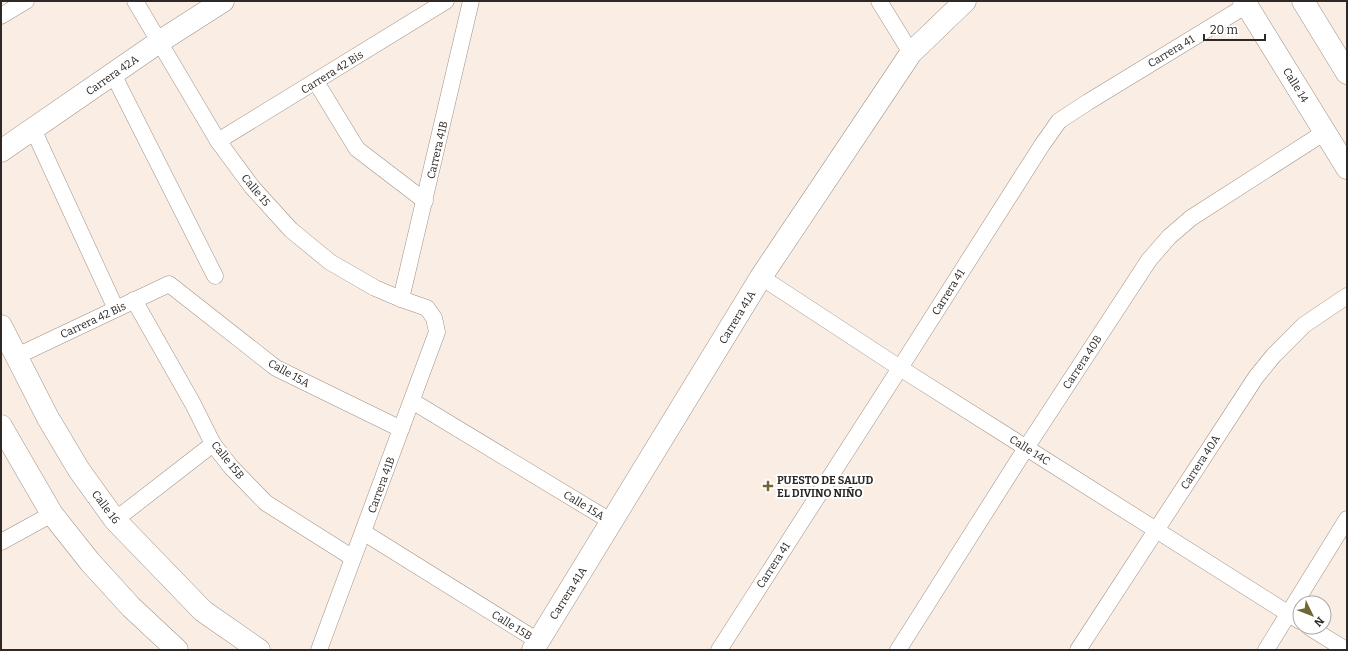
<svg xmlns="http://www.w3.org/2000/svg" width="1348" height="651" viewBox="0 0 1348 651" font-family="Bitter,serif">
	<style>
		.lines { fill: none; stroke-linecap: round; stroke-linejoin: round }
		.street-casing { stroke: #9e928a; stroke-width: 17 }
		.secondary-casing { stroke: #9e928a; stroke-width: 23 }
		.street { stroke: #fff; stroke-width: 16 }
		.secondary { stroke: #fff; stroke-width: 22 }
		.poi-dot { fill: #726734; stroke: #fff; stroke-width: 1.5 }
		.labels { text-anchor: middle; stroke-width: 4; stroke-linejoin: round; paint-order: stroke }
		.street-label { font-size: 11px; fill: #2e2926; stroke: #fff }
		.poi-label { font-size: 11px; font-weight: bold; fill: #2e2926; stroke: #fff; text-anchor: start }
	</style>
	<rect width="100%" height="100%" fill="#faede3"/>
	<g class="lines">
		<defs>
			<g id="street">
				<polyline points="135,1 218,141 252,187 291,230 330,262 375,288 401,299 427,308 434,318 437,332 319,650"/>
				<polyline points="879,1 911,53"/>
				<polyline points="1,16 26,1"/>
				<polyline points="113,74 215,276"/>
				<polyline points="316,82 357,149 425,201"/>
				<polyline points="33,129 116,309"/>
				<polyline points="218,141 446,1"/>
				<polyline points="761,277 900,368 1300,621"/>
				<polyline points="401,299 471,1"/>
				<polyline points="134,300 193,404 213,444 231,467 266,503 353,558"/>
				<polyline points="17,356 169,284 276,368 401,429"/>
				<polyline points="412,401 612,522"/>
				<polyline points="115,520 213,444"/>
				<polyline points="363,532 538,641"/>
				<polyline points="1,542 52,514"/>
				<polyline points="1309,627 1346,650"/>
				<polyline points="719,650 900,368 1042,145 1059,121 1088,102 1247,5"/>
				<polyline points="898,650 1026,448 1149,260 1169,237 1191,218 1325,132"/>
				<polyline points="1078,650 1256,377 1274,355 1304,325 1347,296"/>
				<polyline points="1266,650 1347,519"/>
			</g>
			<g id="secondary">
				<polyline points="1244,1 1347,168"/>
				<polyline points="1303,1 1347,73"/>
				<polyline points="1,151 159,42 223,1"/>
				<polyline points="1,326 48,418 79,470 115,520 203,611 259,650"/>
				<polyline points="1,426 52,514 90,562 131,607 177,650"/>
				<polyline points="533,650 761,277 911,53 965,1"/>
			</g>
		</defs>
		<!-- street casing -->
		<use href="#street" class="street-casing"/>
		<!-- secondary casing -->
		<use href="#secondary" class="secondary-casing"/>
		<!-- street -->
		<use href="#street" class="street"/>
		<!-- secondary -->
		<use href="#secondary" class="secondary"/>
	</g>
	<!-- markers -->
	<path class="poi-dot" d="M766 480h4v4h4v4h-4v4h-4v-4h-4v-4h4z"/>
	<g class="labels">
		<!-- street labels -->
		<g class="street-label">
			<text transform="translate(1171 51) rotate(-31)" y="4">Carrera 41</text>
			<text transform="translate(332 72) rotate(-32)" y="4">Carrera 42 Bis</text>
			<text transform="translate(112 75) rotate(-35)" y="4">Carrera 42A</text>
			<text transform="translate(1296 85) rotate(58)" y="4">Calle 14</text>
			<text transform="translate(437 150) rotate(-77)" y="4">Carrera 41B</text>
			<text transform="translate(256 190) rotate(50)" y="4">Calle 15</text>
			<text transform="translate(948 292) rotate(-58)" y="4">Carrera 41</text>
			<text transform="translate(737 317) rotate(-59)" y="4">Carrera 41A</text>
			<text transform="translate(93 320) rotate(-25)" y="4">Carrera 42 Bis</text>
			<text transform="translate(1082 362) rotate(-57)" y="4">Carrera 40B</text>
			<text transform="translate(289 373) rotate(29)" y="4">Calle 15A</text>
			<text transform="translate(1030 450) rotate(32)" y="4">Calle 14C</text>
			<text transform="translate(228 460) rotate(51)" y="4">Calle 15B</text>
			<text transform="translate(1200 462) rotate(-57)" y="4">Carrera 40A</text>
			<text transform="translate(381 485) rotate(-70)" y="4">Carrera 41B</text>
			<text transform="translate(584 505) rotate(31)" y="4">Calle 15A</text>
			<text transform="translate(106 507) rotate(53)" y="4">Calle 16</text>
			<text transform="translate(773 565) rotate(-57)" y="4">Carrera 41</text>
			<text transform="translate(568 593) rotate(-58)" y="4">Carrera 41A</text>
			<text transform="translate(512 625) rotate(32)" y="4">Calle 15B</text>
		</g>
		<!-- poi labels -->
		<g class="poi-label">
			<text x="777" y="484">PUESTO DE SALUD<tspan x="777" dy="13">EL DIVINO NIÑO</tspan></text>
		</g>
	</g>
	<!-- border -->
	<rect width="1348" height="651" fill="none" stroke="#2e2926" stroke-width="4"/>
	<!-- north arrow -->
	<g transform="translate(1312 615) rotate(133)"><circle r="19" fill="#ffffff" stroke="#aba9a8"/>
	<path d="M0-3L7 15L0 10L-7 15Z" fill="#726734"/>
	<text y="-6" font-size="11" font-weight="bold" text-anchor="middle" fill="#2e2926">N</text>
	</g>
	<!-- scale -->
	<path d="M1204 34v6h61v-6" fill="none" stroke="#2e2926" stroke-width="2"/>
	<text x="1210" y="34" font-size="12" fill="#2e2926" stroke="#ffffff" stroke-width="3" paint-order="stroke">20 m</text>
</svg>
